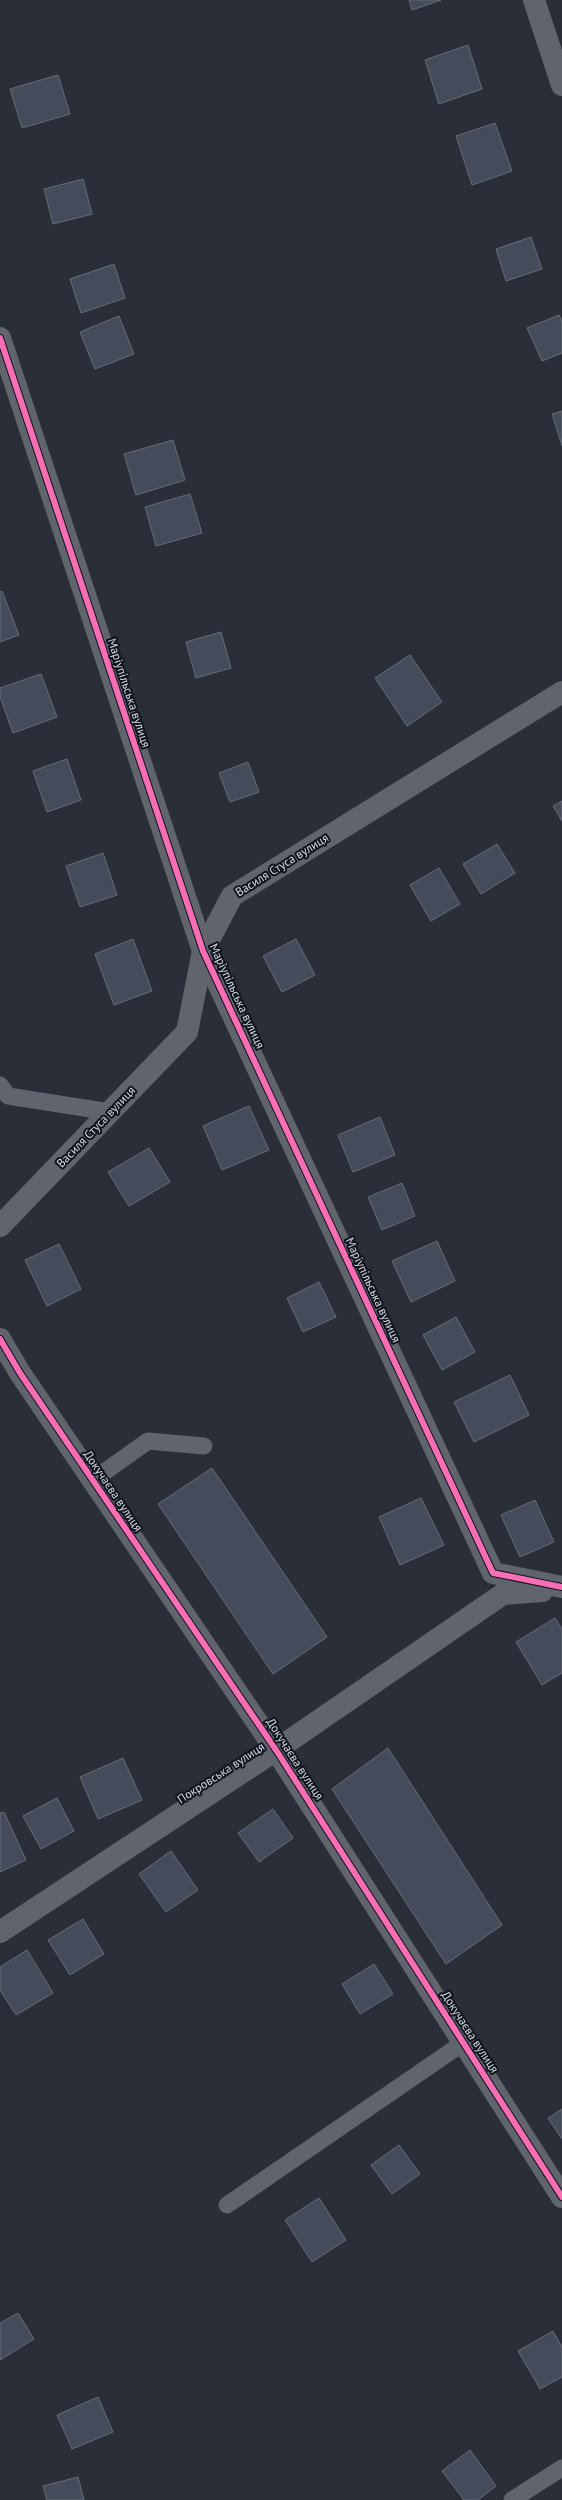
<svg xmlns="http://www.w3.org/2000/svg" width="562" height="2500" viewBox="0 0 562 2500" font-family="'PT Sans',sans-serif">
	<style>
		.building { fill: #444b5a; stroke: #676c76 }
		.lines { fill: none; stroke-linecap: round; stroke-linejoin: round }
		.service { stroke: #5f646d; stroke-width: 17 }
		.minor { stroke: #5f646d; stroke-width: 22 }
		.cycleway-casing { stroke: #10141d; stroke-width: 8 }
		.cycleway { stroke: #f96db3; stroke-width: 6 }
		.labels { text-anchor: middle; stroke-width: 4; stroke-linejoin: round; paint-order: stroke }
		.street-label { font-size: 12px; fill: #d4dbe9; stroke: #10141d }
	</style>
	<rect width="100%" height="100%" fill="#292e39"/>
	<!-- building -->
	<g class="building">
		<polygon points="409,0 441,0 412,10"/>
		<polygon points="468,45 482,89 439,104 425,60"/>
		<polygon points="58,75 70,114 22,128 10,89"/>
		<polygon points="495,123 512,171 472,185 456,136"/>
		<polygon points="83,179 92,214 53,224 44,189"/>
		<polygon points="531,237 542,269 506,281 496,249"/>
		<polygon points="114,264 125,298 81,313 70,279"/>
		<polygon points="559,315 562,322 562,353 542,361 527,328"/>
		<polygon points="119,316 134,354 95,369 80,332"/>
		<polygon points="562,411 562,446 552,414"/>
		<polygon points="173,440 185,480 136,495 124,454"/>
		<polygon points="190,494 202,533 156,546 145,507"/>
		<polygon points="2,591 19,635 0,642 0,592"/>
		<polygon points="221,632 231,668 196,678 186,642"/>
		<polygon points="410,655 442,702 407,726 375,678"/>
		<polygon points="41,674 57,717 13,733 0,697 0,688"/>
		<polygon points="67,759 81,800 47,812 33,771"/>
		<polygon points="248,762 259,792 230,802 219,773"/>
		<polygon points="562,801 562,821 553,806"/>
		<polygon points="497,844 515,873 481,894 463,864"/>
		<polygon points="103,853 117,895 80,907 66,866"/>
		<polygon points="439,868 460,904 431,921 410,885"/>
		<polygon points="133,939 152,991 114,1005 95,954"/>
		<polygon points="296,939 315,975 282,992 263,956"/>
		<polygon points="249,1106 269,1150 222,1170 203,1126"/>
		<polygon points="380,1117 395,1155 353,1172 338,1135"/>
		<polygon points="149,1148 170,1182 129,1206 108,1172"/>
		<polygon points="402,1183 415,1216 382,1230 368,1197"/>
		<polygon points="437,1241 455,1281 411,1302 392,1261"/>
		<polygon points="59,1244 81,1289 47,1306 25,1260"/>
		<polygon points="319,1282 336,1317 303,1332 287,1298"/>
		<polygon points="456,1317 475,1352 442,1370 423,1335"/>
		<polygon points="510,1375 529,1415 474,1442 454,1402"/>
		<polygon points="212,1468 327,1637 273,1674 158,1504"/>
		<polygon points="421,1498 444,1545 400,1565 379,1517"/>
		<polygon points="535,1500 554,1542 520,1557 501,1515"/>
		<polygon points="555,1618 562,1629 562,1673 542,1685 516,1642"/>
		<polygon points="388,1748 502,1925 446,1964 332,1789"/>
		<polygon points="123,1758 142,1800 98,1819 80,1777"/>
		<polygon points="57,1798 74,1831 41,1849 23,1816"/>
		<polygon points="273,1809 293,1838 259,1862 238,1833"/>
		<polygon points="4,1812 26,1860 0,1872 0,1813"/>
		<polygon points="171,1851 198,1890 166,1912 139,1874"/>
		<polygon points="83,1919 104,1954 70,1975 48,1940"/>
		<polygon points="27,1950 53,1993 16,2015 0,1990 0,1967"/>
		<polygon points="374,1964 393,1994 360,2014 342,1984"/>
		<polygon points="562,2109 562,2139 548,2118"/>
		<polygon points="399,2145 420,2174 392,2194 371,2165"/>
		<polygon points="319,2198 346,2240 312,2262 285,2220"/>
		<polygon points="18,2313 34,2339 0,2360 0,2323"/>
		<polygon points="553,2331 562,2347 562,2377 540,2389 518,2351"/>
		<polygon points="98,2397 113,2432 72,2449 57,2415"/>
		<polygon points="470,2450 496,2486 478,2500 464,2500 442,2471"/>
		<polygon points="78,2477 84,2500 47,2500 43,2486"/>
	</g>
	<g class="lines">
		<!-- service -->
		<g class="service">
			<polyline points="0,1085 8,1096 110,1112"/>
			<polyline points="93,1480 148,1441 204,1446"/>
			<polyline points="227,2205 463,2043"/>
			<polyline points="512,2500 562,2468"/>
		</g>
		<!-- minor -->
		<g class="minor">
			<polyline points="534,0 562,85"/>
			<polyline points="0,338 203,951 493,1573 562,1587"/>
			<polyline points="0,1226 187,1032 203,951 232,896 562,692"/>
			<polyline points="0,1339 20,1373 276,1750 562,2197"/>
			<polyline points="0,1932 276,1750 503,1594 542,1591"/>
		</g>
		<defs>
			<g id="cycleway">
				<polyline points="0,338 203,951 493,1573 562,1587"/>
				<polyline points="0,1339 20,1373 276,1750 562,2197"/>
			</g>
		</defs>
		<!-- cycleway casing -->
		<use href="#cycleway" class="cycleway-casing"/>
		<!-- cycleway -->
		<use href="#cycleway" class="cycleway"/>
	</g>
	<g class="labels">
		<!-- street labels -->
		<g class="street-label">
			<text transform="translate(129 693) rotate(72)" y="4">Маріупільська вулиця</text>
			<text transform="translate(282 865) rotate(-32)" y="4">Василя Стуса вулиця</text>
			<text transform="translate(237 996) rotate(65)" y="4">Маріупільська вулиця</text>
			<text transform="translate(96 1127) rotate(-46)" y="4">Василя Стуса вулиця</text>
			<text transform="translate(373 1290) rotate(65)" y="4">Маріупільська вулиця</text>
			<text transform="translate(113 1491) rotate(56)" y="4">Докучаєва вулиця</text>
			<text transform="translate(295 1759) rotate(57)" y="4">Докучаєва вулиця</text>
			<text transform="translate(221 1773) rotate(-33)" y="4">Покровська вулиця</text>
			<text transform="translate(470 2032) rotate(57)" y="4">Докучаєва вулиця</text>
		</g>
	</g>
</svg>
